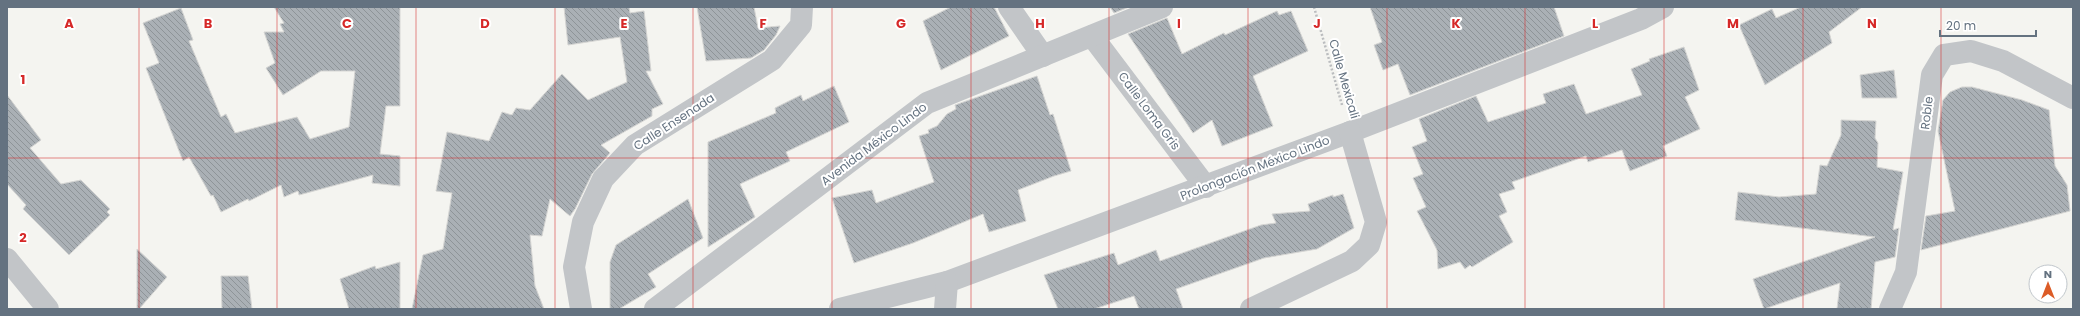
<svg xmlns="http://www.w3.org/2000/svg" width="2080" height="316" viewBox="0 0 2080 316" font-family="Poppins,sans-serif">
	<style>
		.building { fill: url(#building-back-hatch); stroke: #d5d5d3 }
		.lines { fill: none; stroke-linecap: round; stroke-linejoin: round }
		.path { stroke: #bbbdbf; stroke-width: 2.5; stroke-dasharray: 2 2; stroke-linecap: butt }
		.minor { stroke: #c2c5c8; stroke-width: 22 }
		.tertiary { stroke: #c2c5c8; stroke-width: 22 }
		.grid { fill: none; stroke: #d62828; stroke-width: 1; stroke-opacity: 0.55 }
		.labels { text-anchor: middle; stroke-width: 4; stroke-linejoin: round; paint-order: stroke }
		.street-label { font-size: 12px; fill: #647280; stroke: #fff }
		.grid-label { font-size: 13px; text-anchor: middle; font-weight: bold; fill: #d62828; stroke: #fff; stroke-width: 4; stroke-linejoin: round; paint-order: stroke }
	</style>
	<defs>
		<pattern id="building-back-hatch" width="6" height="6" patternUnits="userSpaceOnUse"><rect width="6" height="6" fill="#aab0b5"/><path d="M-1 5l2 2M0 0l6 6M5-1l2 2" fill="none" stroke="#8e9498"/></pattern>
	</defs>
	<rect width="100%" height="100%" fill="#f4f4f0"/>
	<!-- building -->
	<g class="building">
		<polygon points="274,7 400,7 400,106 386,106 380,154 400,156 400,186 372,183 373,175 299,195 298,191 284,197 281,185 249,201 248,199 221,212 213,195 211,196 189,157 183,161 146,68 159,63 143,23 181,8 193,40 189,41 221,117 226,114 235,133 297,117 310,139 349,127 355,71 321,71 283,95 266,68 275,63 264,32 284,32 280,24 284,23"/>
		<polygon points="564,7 629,7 630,13 644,11 651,71 646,71 663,104 652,109 652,116 601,145 610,153 592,174 575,209 570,216 550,199 542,236 530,235 535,286 544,309 412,309 423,255 443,249 452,193 436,191 447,132 489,141 502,112 512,115 516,108 530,110 562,74 588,100 627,82 620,37 568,45"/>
		<polygon points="697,7 754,7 758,28 780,26 776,35 764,50 751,58 706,61"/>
		<polygon points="951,7 994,7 1009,36 941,70 923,21"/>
		<polygon points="1110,7 1129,7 1114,13"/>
		<polygon points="1370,7 1554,7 1564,36 1410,95 1398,64 1383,70 1374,45 1382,42"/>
		<polygon points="1801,7 1862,7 1829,32 1832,43 1765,85 1739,25 1772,9 1776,18"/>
		<polygon points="1277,11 1279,15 1291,11 1308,51 1253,76 1273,126 1222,146 1212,120 1193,133 1128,34 1167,18 1182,54 1224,33 1225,35"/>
		<polygon points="1684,47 1699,90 1685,97 1700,129 1663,146 1667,156 1630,171 1622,150 1588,162 1586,156 1512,182 1515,189 1499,194 1507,212 1499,216 1513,242 1472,267 1470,265 1465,269 1460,262 1438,269 1437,250 1417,211 1426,207 1413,178 1423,174 1412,147 1427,141 1419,119 1476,96 1488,122 1546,103 1543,94 1574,84 1586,114 1642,95 1631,69 1650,61 1649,59"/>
		<polygon points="1894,70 1897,98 1862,98 1860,75"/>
		<polygon points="1037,76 1050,115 1053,114 1071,171 1054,176 1018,190 1026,221 989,232 983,214 913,243 854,263 832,198 872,190 876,203 934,182 919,136 929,133 928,130 937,126 947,114 956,109 955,105"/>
		<polygon points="834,86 849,122 786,152 790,161 740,184 755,217 708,247 708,142 776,113 775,108 801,95 803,101"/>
		<polygon points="1962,87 1972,87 2022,100 2049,110 2055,166 2067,185 2070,211 1921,250 1926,216 1955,211 1938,131 1943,100 1950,92"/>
		<polygon points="7,95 41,140 30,148 61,184 81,180 110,209 107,212 110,215 69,255 23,209 26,205 7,184"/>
		<polygon points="1841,120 1876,121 1875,138 1878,143 1877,167 1903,172 1893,230 1899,228 1895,257 1875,262 1871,309 1837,309 1840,283 1764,309 1753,279 1875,237 1735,220 1738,192 1779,197 1816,194 1820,165 1827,166 1841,135"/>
		<polygon points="1343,194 1354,228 1317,249 1264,258 1176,289 1183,309 1139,309 1134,296 1094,309 1058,309 1044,275 1114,253 1118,265 1156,250 1160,261 1261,225 1276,223 1272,214 1310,211 1308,204 1333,195 1333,197"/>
		<polygon points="688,199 703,238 648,274 656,287 619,309 610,309 610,262 616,245"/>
		<polygon points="137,249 167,277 139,309 137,309"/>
		<polygon points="400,262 400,309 349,309 340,279 375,266 376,269"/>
		<polygon points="221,276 248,276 252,309 222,309"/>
	</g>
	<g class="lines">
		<!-- path -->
		<polyline class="path" points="1314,7 1342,105"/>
		<!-- minor -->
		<g class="minor">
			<polyline points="1009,7 1043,56"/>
			<polyline points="1092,36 1206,187"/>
			<polyline points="7,259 48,309"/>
			<polyline points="581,309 574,267 583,222 603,179 635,145 772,60 801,25 802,7"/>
			<polyline points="840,309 947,282 1350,132 1641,19 1663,7"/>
			<polyline points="945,309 947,282"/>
			<polyline points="1251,309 1352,261 1369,245 1376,222 1350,132"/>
			<polyline points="1890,309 1906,272 1932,75 1944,55 1971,51 2003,61 2073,98"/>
		</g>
		<!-- tertiary -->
		<polyline class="tertiary" points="655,309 927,103 1162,7"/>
	</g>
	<!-- grid -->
	<path class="grid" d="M139,7V309M277,7V309M416,7V309M555,7V309M693,7V309M832,7V309M971,7V309M1109,7V309M1248,7V309M1387,7V309M1525,7V309M1664,7V309M1803,7V309M1941,7V309M7,158H2073"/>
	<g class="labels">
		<!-- street labels -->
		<g class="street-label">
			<text transform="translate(1344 79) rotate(74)" y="4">Calle Mexicali</text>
			<text transform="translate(1149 111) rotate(53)" y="4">Calle Loma Gris</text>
			<text transform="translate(1927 113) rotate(-83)" y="4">Roble</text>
			<text transform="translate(674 122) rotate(-33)" y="4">Calle Ensenada</text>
			<text transform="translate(874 144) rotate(-37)" y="4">Avenida México Lindo</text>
			<text transform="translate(1255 168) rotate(-21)" y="4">Prolongación México Lindo</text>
		</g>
	</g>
	<g class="grid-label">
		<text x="69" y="28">A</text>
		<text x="208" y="28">B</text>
		<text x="347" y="28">C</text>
		<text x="485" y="28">D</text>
		<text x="624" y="28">E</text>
		<text x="763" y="28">F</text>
		<text x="901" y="28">G</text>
		<text x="1040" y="28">H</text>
		<text x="1179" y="28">I</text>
		<text x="1317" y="28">J</text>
		<text x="1456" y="28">K</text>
		<text x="1595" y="28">L</text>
		<text x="1733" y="28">M</text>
		<text x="1872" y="28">N</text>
		<text x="23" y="84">1</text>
		<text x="23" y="242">2</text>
	</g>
	<!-- border -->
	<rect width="2080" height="316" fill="none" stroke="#647280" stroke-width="16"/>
	<!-- north arrow -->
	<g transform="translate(2048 284)"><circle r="19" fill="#ffffff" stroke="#c1c7cc"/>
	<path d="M0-3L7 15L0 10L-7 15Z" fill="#dc5c27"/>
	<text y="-6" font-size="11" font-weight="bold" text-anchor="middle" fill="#647280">N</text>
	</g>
	<!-- scale -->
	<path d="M1940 30v6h96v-6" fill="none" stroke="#647280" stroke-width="2"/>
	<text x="1946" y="30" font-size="12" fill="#647280" stroke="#ffffff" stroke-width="3" paint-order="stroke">20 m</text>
</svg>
